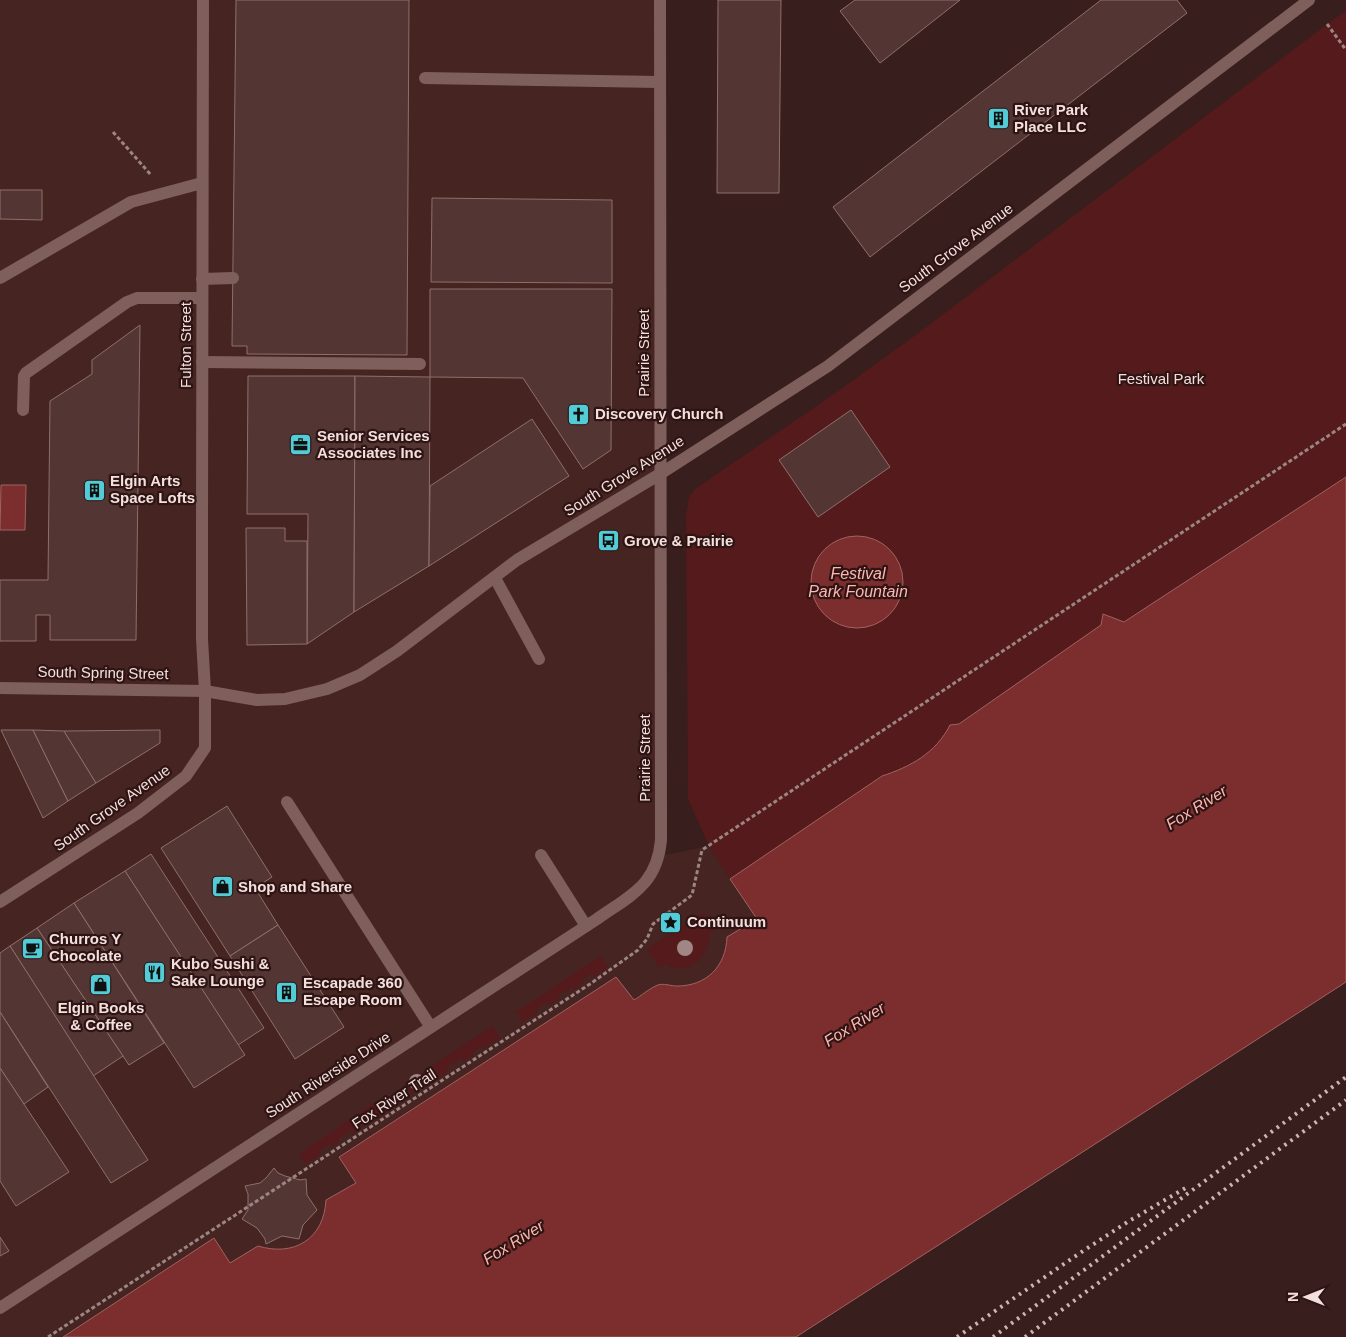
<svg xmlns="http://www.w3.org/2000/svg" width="1346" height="1337" viewBox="0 0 1346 1337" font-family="Helvetica,sans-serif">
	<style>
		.built { fill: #462422 }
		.green { fill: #551a1b }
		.water { fill: #7c2d2d; stroke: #a06362 }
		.building { fill: #533634; stroke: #8f6e6c }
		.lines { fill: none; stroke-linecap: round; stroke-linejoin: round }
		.path { stroke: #9c8684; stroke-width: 3; stroke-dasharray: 4 2.5; stroke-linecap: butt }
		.service { stroke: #7e5f5c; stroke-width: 12 }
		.minor { stroke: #7e5f5c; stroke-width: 12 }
		.rail { stroke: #cab6b4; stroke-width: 4; stroke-dasharray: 2.5 5; stroke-linecap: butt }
		.tree { fill: #a08684 }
		.labels { text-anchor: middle; stroke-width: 4.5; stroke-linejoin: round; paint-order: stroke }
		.poi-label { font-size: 15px; font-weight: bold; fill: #f3e0de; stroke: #2e1413; text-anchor: start }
		.street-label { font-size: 15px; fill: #f3e0de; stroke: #2e1413 }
		.park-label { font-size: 15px; fill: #f5dcda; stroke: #2e1413 }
		.water-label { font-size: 16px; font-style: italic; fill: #fdb6b1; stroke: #2e1413 }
	</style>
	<rect width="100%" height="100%" fill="#381e1c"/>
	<!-- built -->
	<polygon class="built" points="0,0 663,0 660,856 709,846 757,919 728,937 727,950 720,965 711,975 701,982 689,985 658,985 634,1000 616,977 339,1156 356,1183 326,1200 325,1211 322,1223 314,1234 305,1242 289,1249 267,1249 258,1246 229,1264 214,1238 62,1337 0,1337"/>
	<!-- green -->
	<g class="green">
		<path d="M1346,10V477L1124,622L1103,614L1102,625L959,724L950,725C936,753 910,767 881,776L730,879L709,846L688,799L686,517L689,497L695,489L837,392L925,328Z"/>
		<path d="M704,912L716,930L709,934C710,958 687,978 665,964L659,968L647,949Z"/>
		<polygon points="600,956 608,968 594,977 592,973 583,979 584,982 574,990 572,987 558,995 560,998 549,1006 546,1002 536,1009 538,1012 523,1022 516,1012"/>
		<polygon points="492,1026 500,1038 484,1049 482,1046 473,1052 474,1054 464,1062 461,1058 446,1068 448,1071 438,1078 435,1075 426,1081 428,1084 412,1094 405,1084"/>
		<polygon points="381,1098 389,1110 374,1120 371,1117 362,1123 363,1126 354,1133 352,1130 338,1139 340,1142 331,1147 329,1144 319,1151 321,1154 306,1164 299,1154"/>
	</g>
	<!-- water -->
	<g class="water">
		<path d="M1346,477V982L796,1337H63L214,1238L230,1263L258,1246C294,1257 324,1239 326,1200L356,1183L339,1157L616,977L634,1000C641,996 650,988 658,985C663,983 671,986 677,986C707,986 726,966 727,937L757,919L730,879L882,776C910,767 936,753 950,725L959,724L1101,625L1103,614L1124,622Z"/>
		<polygon points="1,485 26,485 25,530 0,530"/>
		<circle cx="857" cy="582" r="46"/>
	</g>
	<!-- building -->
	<g class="building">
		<polygon points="236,0 409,0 407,355 247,354 247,346 232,346"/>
		<polygon points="718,0 781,0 779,193 717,193"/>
		<polygon points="855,0 960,0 880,63 840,11"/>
		<polygon points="1101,0 1177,0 1187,13 870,257 833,207"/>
		<polygon points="0,190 42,190 42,220 0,219"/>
		<polygon points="432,198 612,200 612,283 431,282"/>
		<polygon points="430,289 612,289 611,450 583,469 523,378 430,377"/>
		<polygon points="140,325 136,640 50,640 50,615 36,615 36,641 0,641 0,580 48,580 50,401 92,374 92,360"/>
		<polygon points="248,376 355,376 354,612 307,644 308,514 247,514"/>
		<polygon points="355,376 430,377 429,566 354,612"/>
		<polygon points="851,410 890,467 818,517 779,460"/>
		<polygon points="532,419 569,476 429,566 430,486"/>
		<polygon points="246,528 285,528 285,541 307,541 307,644 247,645"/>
		<polygon points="1,730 33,730 68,801 43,818"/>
		<polygon points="33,730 64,731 96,783 68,801"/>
		<polygon points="160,730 160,743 96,783 64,731"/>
		<polygon points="227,806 272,877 255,888 278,925 230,956 161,848"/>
		<polygon points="151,854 264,1028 238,1045 125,871"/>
		<polygon points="125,871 245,1055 194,1088 74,903"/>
		<polygon points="74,903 164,1043 129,1065 37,928"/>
		<polygon points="278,925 344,1027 295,1059 230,956"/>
		<polygon points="37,928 123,1056 93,1076 10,946"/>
		<polygon points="10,946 148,1160 111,1183 0,1012 0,953"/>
		<polygon points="0,1012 48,1087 24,1104 0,1068"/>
		<polygon points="0,1068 69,1172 16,1206 0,1181"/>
		<polygon points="274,1168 278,1173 285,1176 300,1180 306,1179 307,1195 317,1210 303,1225 299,1239 282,1236 266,1244 265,1239 257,1228 242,1219 248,1210 248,1194 245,1186 260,1183 266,1178"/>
		<polygon points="0,1237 9,1251 0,1256"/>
	</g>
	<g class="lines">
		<!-- path -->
		<g class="path">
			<polyline points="1327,24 1346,50"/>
			<polyline points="113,132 151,175"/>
			<polyline points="48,1337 590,984 638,950 647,939 653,924 692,895 702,850 1346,424"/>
		</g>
		<!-- service -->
		<g class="service">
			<polyline points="425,78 659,82"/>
			<polyline points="0,278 131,202 202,183"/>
			<polyline points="202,279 233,278"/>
			<polyline points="202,362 420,364"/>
			<polyline points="23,410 24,376 26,373 127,302 137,298 202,298"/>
			<polyline points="495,578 539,659"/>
			<polyline points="287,802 430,1026"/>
			<polyline points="541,855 586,926"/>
		</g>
		<!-- minor -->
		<g class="minor">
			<polyline points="0,688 205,691 257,700 285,699 327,689 360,675 397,651 517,560 660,474 828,366 1309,0"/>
			<polyline points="0,902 138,813 186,776 205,748 205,691 202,639 202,527 203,0"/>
			<path d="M0,1308L597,919C631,895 657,885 661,840L660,0"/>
		</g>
		<!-- rail -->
		<g class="rail">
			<polyline points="957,1337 1083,1251 1129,1221 1189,1186"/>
			<polyline points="993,1337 1346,1077"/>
			<polyline points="1025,1337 1346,1100"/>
		</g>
	</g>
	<!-- trees -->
	<g class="tree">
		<circle cx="685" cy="948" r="8"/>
		<circle cx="417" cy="1082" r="8"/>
	</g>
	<!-- icons -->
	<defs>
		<symbol id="building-square" viewBox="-11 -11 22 22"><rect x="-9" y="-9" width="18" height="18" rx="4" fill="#52ccd6" stroke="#2e1413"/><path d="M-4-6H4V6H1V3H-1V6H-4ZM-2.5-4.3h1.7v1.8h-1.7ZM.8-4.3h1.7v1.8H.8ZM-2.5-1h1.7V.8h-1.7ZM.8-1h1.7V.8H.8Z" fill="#111"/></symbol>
		<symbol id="church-square" viewBox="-11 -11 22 22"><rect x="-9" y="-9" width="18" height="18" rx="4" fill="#52ccd6" stroke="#2e1413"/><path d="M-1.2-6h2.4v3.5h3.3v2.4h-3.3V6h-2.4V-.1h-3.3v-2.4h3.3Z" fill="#111"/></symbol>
		<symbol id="office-square" viewBox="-11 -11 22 22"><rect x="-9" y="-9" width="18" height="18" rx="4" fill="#52ccd6" stroke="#2e1413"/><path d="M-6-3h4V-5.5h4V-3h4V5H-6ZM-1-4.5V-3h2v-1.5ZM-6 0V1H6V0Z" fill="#111"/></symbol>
		<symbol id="bus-square" viewBox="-11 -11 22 22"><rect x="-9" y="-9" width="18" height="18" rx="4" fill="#52ccd6" stroke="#2e1413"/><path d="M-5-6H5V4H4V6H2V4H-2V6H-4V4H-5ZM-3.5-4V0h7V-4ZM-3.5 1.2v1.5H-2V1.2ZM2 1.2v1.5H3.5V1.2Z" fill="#111"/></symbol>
		<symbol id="shop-square" viewBox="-11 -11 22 22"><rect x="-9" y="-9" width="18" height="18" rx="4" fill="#52ccd6" stroke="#2e1413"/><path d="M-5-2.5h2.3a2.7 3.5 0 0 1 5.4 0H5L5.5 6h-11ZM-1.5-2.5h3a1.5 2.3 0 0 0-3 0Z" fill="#111"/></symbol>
		<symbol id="sight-square" viewBox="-11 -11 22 22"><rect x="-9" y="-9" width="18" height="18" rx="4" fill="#52ccd6" stroke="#2e1413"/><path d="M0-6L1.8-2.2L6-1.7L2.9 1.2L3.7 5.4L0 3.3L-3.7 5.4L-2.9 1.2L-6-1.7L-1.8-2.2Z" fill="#111"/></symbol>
		<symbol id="cafe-square" viewBox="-11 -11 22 22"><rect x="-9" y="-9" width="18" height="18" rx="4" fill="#52ccd6" stroke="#2e1413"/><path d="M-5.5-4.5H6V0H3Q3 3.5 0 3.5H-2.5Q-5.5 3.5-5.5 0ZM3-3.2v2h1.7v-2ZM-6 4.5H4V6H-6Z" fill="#111"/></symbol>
		<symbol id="restaurant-square" viewBox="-11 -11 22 22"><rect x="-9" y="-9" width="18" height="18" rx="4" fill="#52ccd6" stroke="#2e1413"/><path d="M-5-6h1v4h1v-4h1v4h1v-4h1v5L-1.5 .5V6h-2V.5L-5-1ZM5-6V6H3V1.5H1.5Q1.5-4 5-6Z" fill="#111"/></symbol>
	</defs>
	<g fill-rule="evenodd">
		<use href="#building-square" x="986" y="106" width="25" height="25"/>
		<use href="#church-square" x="566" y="402" width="25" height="25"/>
		<use href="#office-square" x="288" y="432" width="25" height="25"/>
		<use href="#building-square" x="82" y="478" width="25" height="25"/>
		<use href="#bus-square" x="596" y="528" width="25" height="25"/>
		<use href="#shop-square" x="210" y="874" width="25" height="25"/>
		<use href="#sight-square" x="658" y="910" width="25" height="25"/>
		<use href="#cafe-square" x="20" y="936" width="25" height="25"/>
		<use href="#restaurant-square" x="142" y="960" width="25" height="25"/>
		<use href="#shop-square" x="88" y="972" width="25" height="25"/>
		<use href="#building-square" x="274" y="980" width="25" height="25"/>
	</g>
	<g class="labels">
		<!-- poi labels -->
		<g class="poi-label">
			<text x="1014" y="115">River Park<tspan x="1014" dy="17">Place LLC</tspan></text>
			<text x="595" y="419">Discovery Church</text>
			<text x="317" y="441">Senior Services<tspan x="317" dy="17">Associates Inc</tspan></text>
			<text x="110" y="486">Elgin Arts<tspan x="110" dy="17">Space Lofts</tspan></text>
			<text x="624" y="546">Grove &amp; Prairie</text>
			<text x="238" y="892">Shop and Share</text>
			<text x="687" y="927">Continuum</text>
			<text x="49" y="944">Churros Y<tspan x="49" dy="17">Chocolate</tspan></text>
			<text x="171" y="969">Kubo Sushi &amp;<tspan x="171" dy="17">Sake Lounge</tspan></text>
			<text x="303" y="988">Escapade 360<tspan x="303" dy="17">Escape Room</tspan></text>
			<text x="101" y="1013" text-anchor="middle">Elgin Books<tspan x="101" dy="17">&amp; Coffee</tspan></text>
		</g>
		<!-- street labels -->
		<g class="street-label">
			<text transform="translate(956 248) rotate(-37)" y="5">South Grove Avenue</text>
			<text transform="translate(186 345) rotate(-90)" y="5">Fulton Street</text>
			<text transform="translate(644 353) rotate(-90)" y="5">Prairie Street</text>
			<text transform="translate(624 476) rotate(-32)" y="5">South Grove Avenue</text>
			<text transform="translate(103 673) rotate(1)" y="5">South Spring Street</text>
			<text transform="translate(645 758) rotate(-90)" y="5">Prairie Street</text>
			<text transform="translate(112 808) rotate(-35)" y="5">South Grove Avenue</text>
			<text transform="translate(328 1075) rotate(-33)" y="5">South Riverside Drive</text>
			<text transform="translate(394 1099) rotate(-33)" y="5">Fox River Trail</text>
		</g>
		<!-- park labels -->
		<g class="park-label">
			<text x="1161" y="384">Festival Park</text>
		</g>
		<!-- water labels -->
		<g class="water-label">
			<text x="858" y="579">Festival<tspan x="858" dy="18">Park Fountain</tspan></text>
			<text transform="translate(1196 807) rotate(-32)" y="6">Fox River</text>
			<text transform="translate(854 1024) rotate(-32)" y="6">Fox River</text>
			<text transform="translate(513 1242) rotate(-32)" y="6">Fox River</text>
		</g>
	</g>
	<!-- north arrow -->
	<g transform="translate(1306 1297) rotate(270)" stroke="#2e1413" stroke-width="4" paint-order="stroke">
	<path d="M0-4L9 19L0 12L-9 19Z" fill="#f3e0de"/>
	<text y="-8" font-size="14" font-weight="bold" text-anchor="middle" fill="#f3e0de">N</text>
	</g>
</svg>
